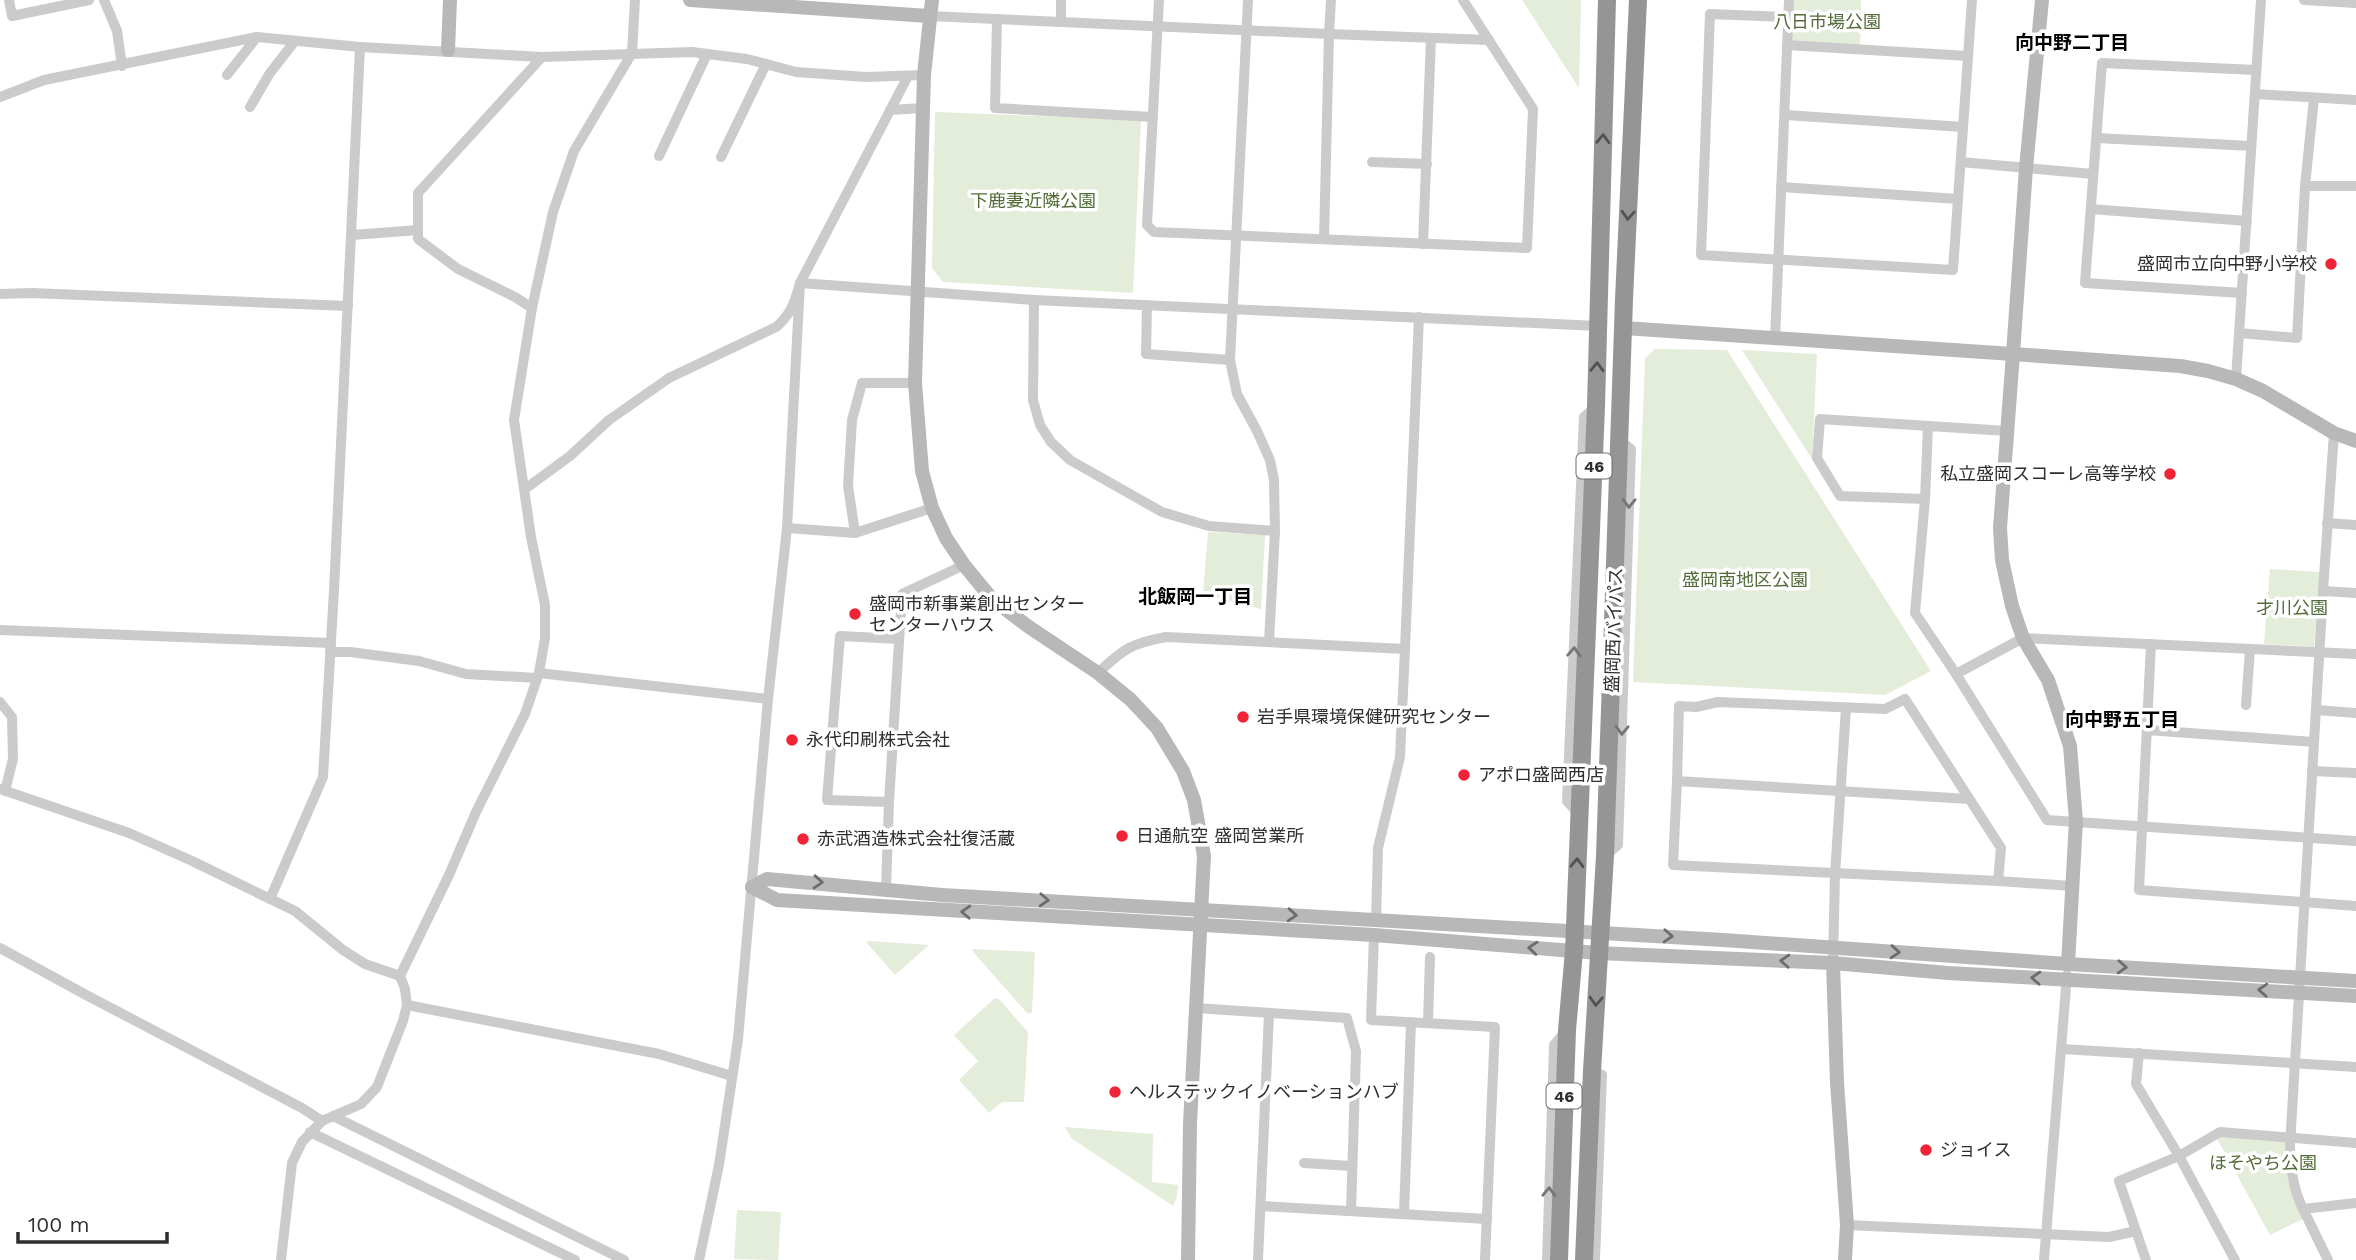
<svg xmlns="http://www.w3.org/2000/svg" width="2356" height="1260" viewBox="0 0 2356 1260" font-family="'Work Sans','Noto Sans JP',sans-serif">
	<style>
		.green { fill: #e4ecda }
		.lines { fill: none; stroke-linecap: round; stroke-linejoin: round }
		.street { stroke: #cbcbcb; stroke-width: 10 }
		.secondary { stroke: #b8b8b8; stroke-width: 14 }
		.highway { stroke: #959595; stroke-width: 18 }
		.oneway { stroke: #525252 }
		.oneway2 { stroke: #757575 }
		.oneway3 { stroke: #6c6c6c }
		.poi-dot { fill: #f12336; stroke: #fff; stroke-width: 2.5 }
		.labels { text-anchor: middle; stroke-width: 7; stroke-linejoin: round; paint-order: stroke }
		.shield { fill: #fff; stroke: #6d6d6d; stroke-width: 2 }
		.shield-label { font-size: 16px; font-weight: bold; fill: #2e2e2e }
		.park-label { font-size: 18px; fill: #516c38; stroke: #fff }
		.poi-label { font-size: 18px; fill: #2e2e2e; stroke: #fff; text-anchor: start }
		.street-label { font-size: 18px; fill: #2e2e2e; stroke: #fff }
		.neighbourhood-label { font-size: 19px; font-weight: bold; fill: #000; stroke: #fff }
	</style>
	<rect width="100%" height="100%" fill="#fff"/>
	<!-- green -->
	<g class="green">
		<polygon points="1522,0 1581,0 1579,88"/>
		<polygon points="1792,0 1861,0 1860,46 1794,43 1791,40"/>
		<polygon points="935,112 1141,120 1133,293 943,282 932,268"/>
		<polygon points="1655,349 1727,350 1931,671 1885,695 1633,682 1645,358"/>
		<polygon points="1742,350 1817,354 1812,459"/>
		<polygon points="1208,532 1265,535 1261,609 1203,594"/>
		<polygon points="2270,569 2320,572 2314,647 2264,644"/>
		<polygon points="868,941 929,945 895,975 866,942"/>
		<polygon points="972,949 1035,952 1032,1012 1028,1014 974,953"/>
		<polygon points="995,998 999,999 1028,1032 1024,1102 1002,1102 989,1113 959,1080 978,1061 954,1035"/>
		<polygon points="1065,1127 1153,1134 1152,1182 1178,1185 1177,1197 1173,1206 1071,1138"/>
		<polygon points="2215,1135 2290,1137 2290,1146 2307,1217 2270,1235"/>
		<polygon points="737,1210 781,1212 778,1260 734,1259"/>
	</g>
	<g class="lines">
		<!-- street -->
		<g class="street">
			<polyline points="9,0 12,16 89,0"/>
			<polyline points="104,0 117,31 122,66"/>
			<polyline points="1061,0 1061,20"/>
			<polyline points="1159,0 1147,225 1154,232 1527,248 1533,109 1463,0"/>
			<polyline points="1248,0 1230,360 1237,394 1257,431 1270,460 1274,480 1275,531 1269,641"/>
			<polyline points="2304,0 2356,3"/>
			<path d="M929,16C1063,21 1196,28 1329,34L1331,0"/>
			<polyline points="1788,17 1710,14 1701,255 1953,270 1972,0"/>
			<polyline points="997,19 995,108 1153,117"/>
			<polyline points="1787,45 1968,56"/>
			<polyline points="227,75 257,37"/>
			<polyline points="2255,94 2356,100"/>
			<polyline points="0,97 44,80 257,37 360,47 542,57 692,52 747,59 796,72 866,77 924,75"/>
			<polyline points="250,107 270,73 295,41"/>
			<polyline points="890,110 923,108"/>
			<polyline points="1786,115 1963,127"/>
			<polyline points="2097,138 2251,146"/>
			<polyline points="659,156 707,54"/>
			<polyline points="721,157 766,64"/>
			<polyline points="1372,162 1427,164"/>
			<polyline points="1961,162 2093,174"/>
			<polyline points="2305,186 2356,186"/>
			<polyline points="1781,187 1958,199"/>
			<polyline points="2091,209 2247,221"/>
			<polyline points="352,235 418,230"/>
			<polyline points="1324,239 1329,34 1489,40"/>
			<polyline points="1423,244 1431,38"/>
			<polyline points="800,283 1034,300 1033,400 1040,425 1051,442 1070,460 1162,512 1209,526 1275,531"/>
			<polyline points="2242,293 2085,283 2102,63 2256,70"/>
			<polyline points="0,294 32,293 348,306"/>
			<polyline points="1034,300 1598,326"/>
			<polyline points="1147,305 1146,354 1230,360"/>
			<polyline points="532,308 515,297 458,269 418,239 418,193 542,57"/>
			<polyline points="2239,333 2297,338 2305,186 2314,98"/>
			<polyline points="1775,339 1789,0"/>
			<polyline points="2236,379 2261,0"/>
			<polyline points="1928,426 1925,499 1840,496 1817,458 1820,419 2007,431"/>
			<path d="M2334,433L2323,591L2290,1146C2291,1169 2293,1189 2303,1209L2356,1203"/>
			<path d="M525,489L570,456L609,420L669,378L776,327C791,315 795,301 800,283L908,76"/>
			<polyline points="1925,499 1915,613 1956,674 2023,638 2356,654"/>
			<polyline points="2327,523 2356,525"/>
			<polyline points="787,528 855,533 932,508"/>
			<polyline points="855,533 848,486 852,420 862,383 915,383"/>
			<polyline points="2323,591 2356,593"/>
			<polyline points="0,630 331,643"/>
			<polyline points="2151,644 2139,890 2356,906"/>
			<polyline points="330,652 350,652 419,661 466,674 537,678"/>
			<polyline points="539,673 768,699"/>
			<path d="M1098,673C1123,649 1132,643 1166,637L1405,649L1419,317"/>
			<polyline points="1956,674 2047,820 2356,841"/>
			<polyline points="0,702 12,717 13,759 5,791"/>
			<polyline points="2246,705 2250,649"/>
			<polyline points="2316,710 2356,713"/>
			<polyline points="2147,730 2314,742"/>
			<polyline points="2312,771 2356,773"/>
			<polyline points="1677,781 1679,706 1696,707 1718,702 1885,709 1905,699 2001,848 1998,881 1673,865 1677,781 1969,799"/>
			<polyline points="0,789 129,833 190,860 295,911 343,950 365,964 400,976"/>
			<polyline points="889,802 827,800 840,636 899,639"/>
			<polyline points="1578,813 1567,801 1584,417 1595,407"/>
			<polyline points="1605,856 1618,845 1631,449 1620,440"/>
			<polyline points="1998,881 2072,886"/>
			<polyline points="886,889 889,802 902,594 964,565"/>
			<polyline points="270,899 323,777 334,590 360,47"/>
			<polyline points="1376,921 1378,848 1400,757 1405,649"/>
			<polyline points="1374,935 1371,1020 1495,1027 1485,1260"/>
			<polyline points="0,948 88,996 302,1108 322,1121"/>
			<polyline points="1833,963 1835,874 1846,708"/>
			<polyline points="407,1005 659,1054 732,1076"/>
			<polyline points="1195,1008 1347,1018 1356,1051 1351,1211"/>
			<polyline points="1428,1023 1430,957"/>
			<polyline points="2062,1049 2356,1067"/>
			<polyline points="2139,1053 2136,1084 2179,1156 2235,1260"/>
			<polyline points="1592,1071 1602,1075 1595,1260"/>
			<polyline points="333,1116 624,1260"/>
			<polyline points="310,1132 575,1260"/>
			<polyline points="1304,1163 1351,1166"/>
			<polyline points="1261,1206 1487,1219"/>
			<polyline points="2303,1209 2328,1260"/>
			<polyline points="1404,1214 1411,1022"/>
			<polyline points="1847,1225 2109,1237 2136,1231"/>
			<polyline points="281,1260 292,1163 302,1142 322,1121 361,1104 377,1087 403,1021 407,1005 405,989 400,976 449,875 476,812 525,714 539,673 545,638 545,605 531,537 514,420 532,308 553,212 574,151 632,53 635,0"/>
			<polyline points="699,1260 719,1165 738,1039 768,699 787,528 800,283"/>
			<polyline points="1258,1260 1269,1014"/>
			<polyline points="1547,1260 1554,1045 1566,1031"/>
			<polyline points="2044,1260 2067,975"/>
			<polyline points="2146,1260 2119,1181 2179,1156 2220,1132 2356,1143"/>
		</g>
		<!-- secondary -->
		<g class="secondary">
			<polyline points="690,0 929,16"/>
			<polyline points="932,0 924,75 915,383 922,471 932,508 946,538 964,565 992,599 1029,627 1098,673 1131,700 1157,728 1183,771 1194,800 1204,856 1190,1124 1188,1260"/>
			<polyline points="448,50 450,0"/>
			<polyline points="1624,328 2013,354 2026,168 2042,0"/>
			<polyline points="752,887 777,900 1374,935 1598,953 1833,963 1948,973 2356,996"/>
			<polyline points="752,887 767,879 942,895 1723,940 2068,964 2356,981"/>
			<polyline points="1833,963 1837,1082 1847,1225 1845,1260"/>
			<polyline points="2068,964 2076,821 2070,746 2048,680 2023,638 2012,606 2002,560 2000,528 2013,354 2180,366 2208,371 2236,379 2263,391 2334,433 2356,441"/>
		</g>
		<!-- highway -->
		<g class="highway">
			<polyline points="1559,1260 1567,1030 1574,951 1596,406 1607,0"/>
			<polyline points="1584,1260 1592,1071 1605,856 1624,299 1638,0"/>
		</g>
	</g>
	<!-- one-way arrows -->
	<defs><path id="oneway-chevron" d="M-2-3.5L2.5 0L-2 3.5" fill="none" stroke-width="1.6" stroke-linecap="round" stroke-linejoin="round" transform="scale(1.75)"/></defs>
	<g class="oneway">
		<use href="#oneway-chevron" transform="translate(1603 139) rotate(-88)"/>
		<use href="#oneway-chevron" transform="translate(1628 215) rotate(93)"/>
		<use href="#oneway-chevron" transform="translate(1597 367) rotate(-89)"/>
		<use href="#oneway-chevron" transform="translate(1577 863) rotate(-88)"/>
		<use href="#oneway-chevron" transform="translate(1596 1001) rotate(93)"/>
	</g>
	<g class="oneway2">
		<use href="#oneway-chevron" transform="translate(1629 503) rotate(92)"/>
		<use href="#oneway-chevron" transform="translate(1574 652) rotate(-87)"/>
		<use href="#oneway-chevron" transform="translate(1622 730) rotate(92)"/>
		<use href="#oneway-chevron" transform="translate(1549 1192) rotate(-88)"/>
	</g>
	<g class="oneway3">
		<use href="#oneway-chevron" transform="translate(818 882) rotate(4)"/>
		<use href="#oneway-chevron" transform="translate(1044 900) rotate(3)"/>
		<use href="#oneway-chevron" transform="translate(966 912) rotate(-177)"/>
		<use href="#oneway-chevron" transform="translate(1292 915) rotate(4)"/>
		<use href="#oneway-chevron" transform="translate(1668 936) rotate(3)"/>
		<use href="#oneway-chevron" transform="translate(1533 948) rotate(-175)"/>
		<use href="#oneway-chevron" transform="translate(1895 952) rotate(4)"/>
		<use href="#oneway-chevron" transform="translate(1785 961) rotate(-177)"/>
		<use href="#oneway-chevron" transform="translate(2122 967) rotate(3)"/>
		<use href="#oneway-chevron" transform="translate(2036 978) rotate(-177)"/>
		<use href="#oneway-chevron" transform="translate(2263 990) rotate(-177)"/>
	</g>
	<!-- markers -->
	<g class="poi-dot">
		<circle cx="2331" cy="264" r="7"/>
		<circle cx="2170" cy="474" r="7"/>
		<circle cx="855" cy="614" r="7"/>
		<circle cx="1243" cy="717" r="7"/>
		<circle cx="792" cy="740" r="7"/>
		<circle cx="1464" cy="775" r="7"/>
		<circle cx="1122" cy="836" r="7"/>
		<circle cx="803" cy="839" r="7"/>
		<circle cx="1115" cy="1092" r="7"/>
		<circle cx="1926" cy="1150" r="7"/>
	</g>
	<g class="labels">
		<!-- shield labels -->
		<g class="shield">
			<rect x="1576.5" y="453.5" width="35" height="25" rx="5"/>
			<rect x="1546.5" y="1083.5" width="35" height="25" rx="5"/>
		</g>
		<g class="shield-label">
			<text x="1594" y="472">46</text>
			<text x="1564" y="1102">46</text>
		</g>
		<!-- park labels -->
		<g class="park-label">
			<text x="1827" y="28">八日市場公園</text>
			<text x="1033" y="207">下鹿妻近隣公園</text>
			<text x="1745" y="586">盛岡南地区公園</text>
			<text x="2292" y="614">才川公園</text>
			<text x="2263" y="1169">ほそやち公園</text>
		</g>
		<!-- poi labels -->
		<g class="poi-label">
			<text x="2317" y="270" text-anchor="end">盛岡市立向中野小学校</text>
			<text x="2156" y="480" text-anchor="end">私立盛岡スコーレ高等学校</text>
			<text x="869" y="610">盛岡市新事業創出センター<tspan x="869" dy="21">センターハウス</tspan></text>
			<text x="1257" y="723">岩手県環境保健研究センター</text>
			<text x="806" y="746">永代印刷株式会社</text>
			<text x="1478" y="781">アポロ盛岡西店</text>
			<text x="1136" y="842">日通航空 盛岡営業所</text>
			<text x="817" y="845">赤武酒造株式会社復活蔵</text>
			<text x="1129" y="1098">ヘルステックイノベーションハブ</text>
			<text x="1940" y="1156">ジョイス</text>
		</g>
		<!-- street labels -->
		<g class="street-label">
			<text transform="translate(1614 630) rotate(-88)" y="6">盛岡西バイパス</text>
		</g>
		<!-- neighbourhood labels -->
		<g class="neighbourhood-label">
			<text x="2072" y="49">向中野二丁目</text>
			<text x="1195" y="603">北飯岡一丁目</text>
			<text x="2122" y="726">向中野五丁目</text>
		</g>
	</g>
	<!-- scale -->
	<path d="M18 1232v10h149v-10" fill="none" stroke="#2e2e2e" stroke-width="3.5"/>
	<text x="28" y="1232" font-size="21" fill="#2e2e2e" stroke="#ffffff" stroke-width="5" paint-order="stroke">100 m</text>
</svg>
